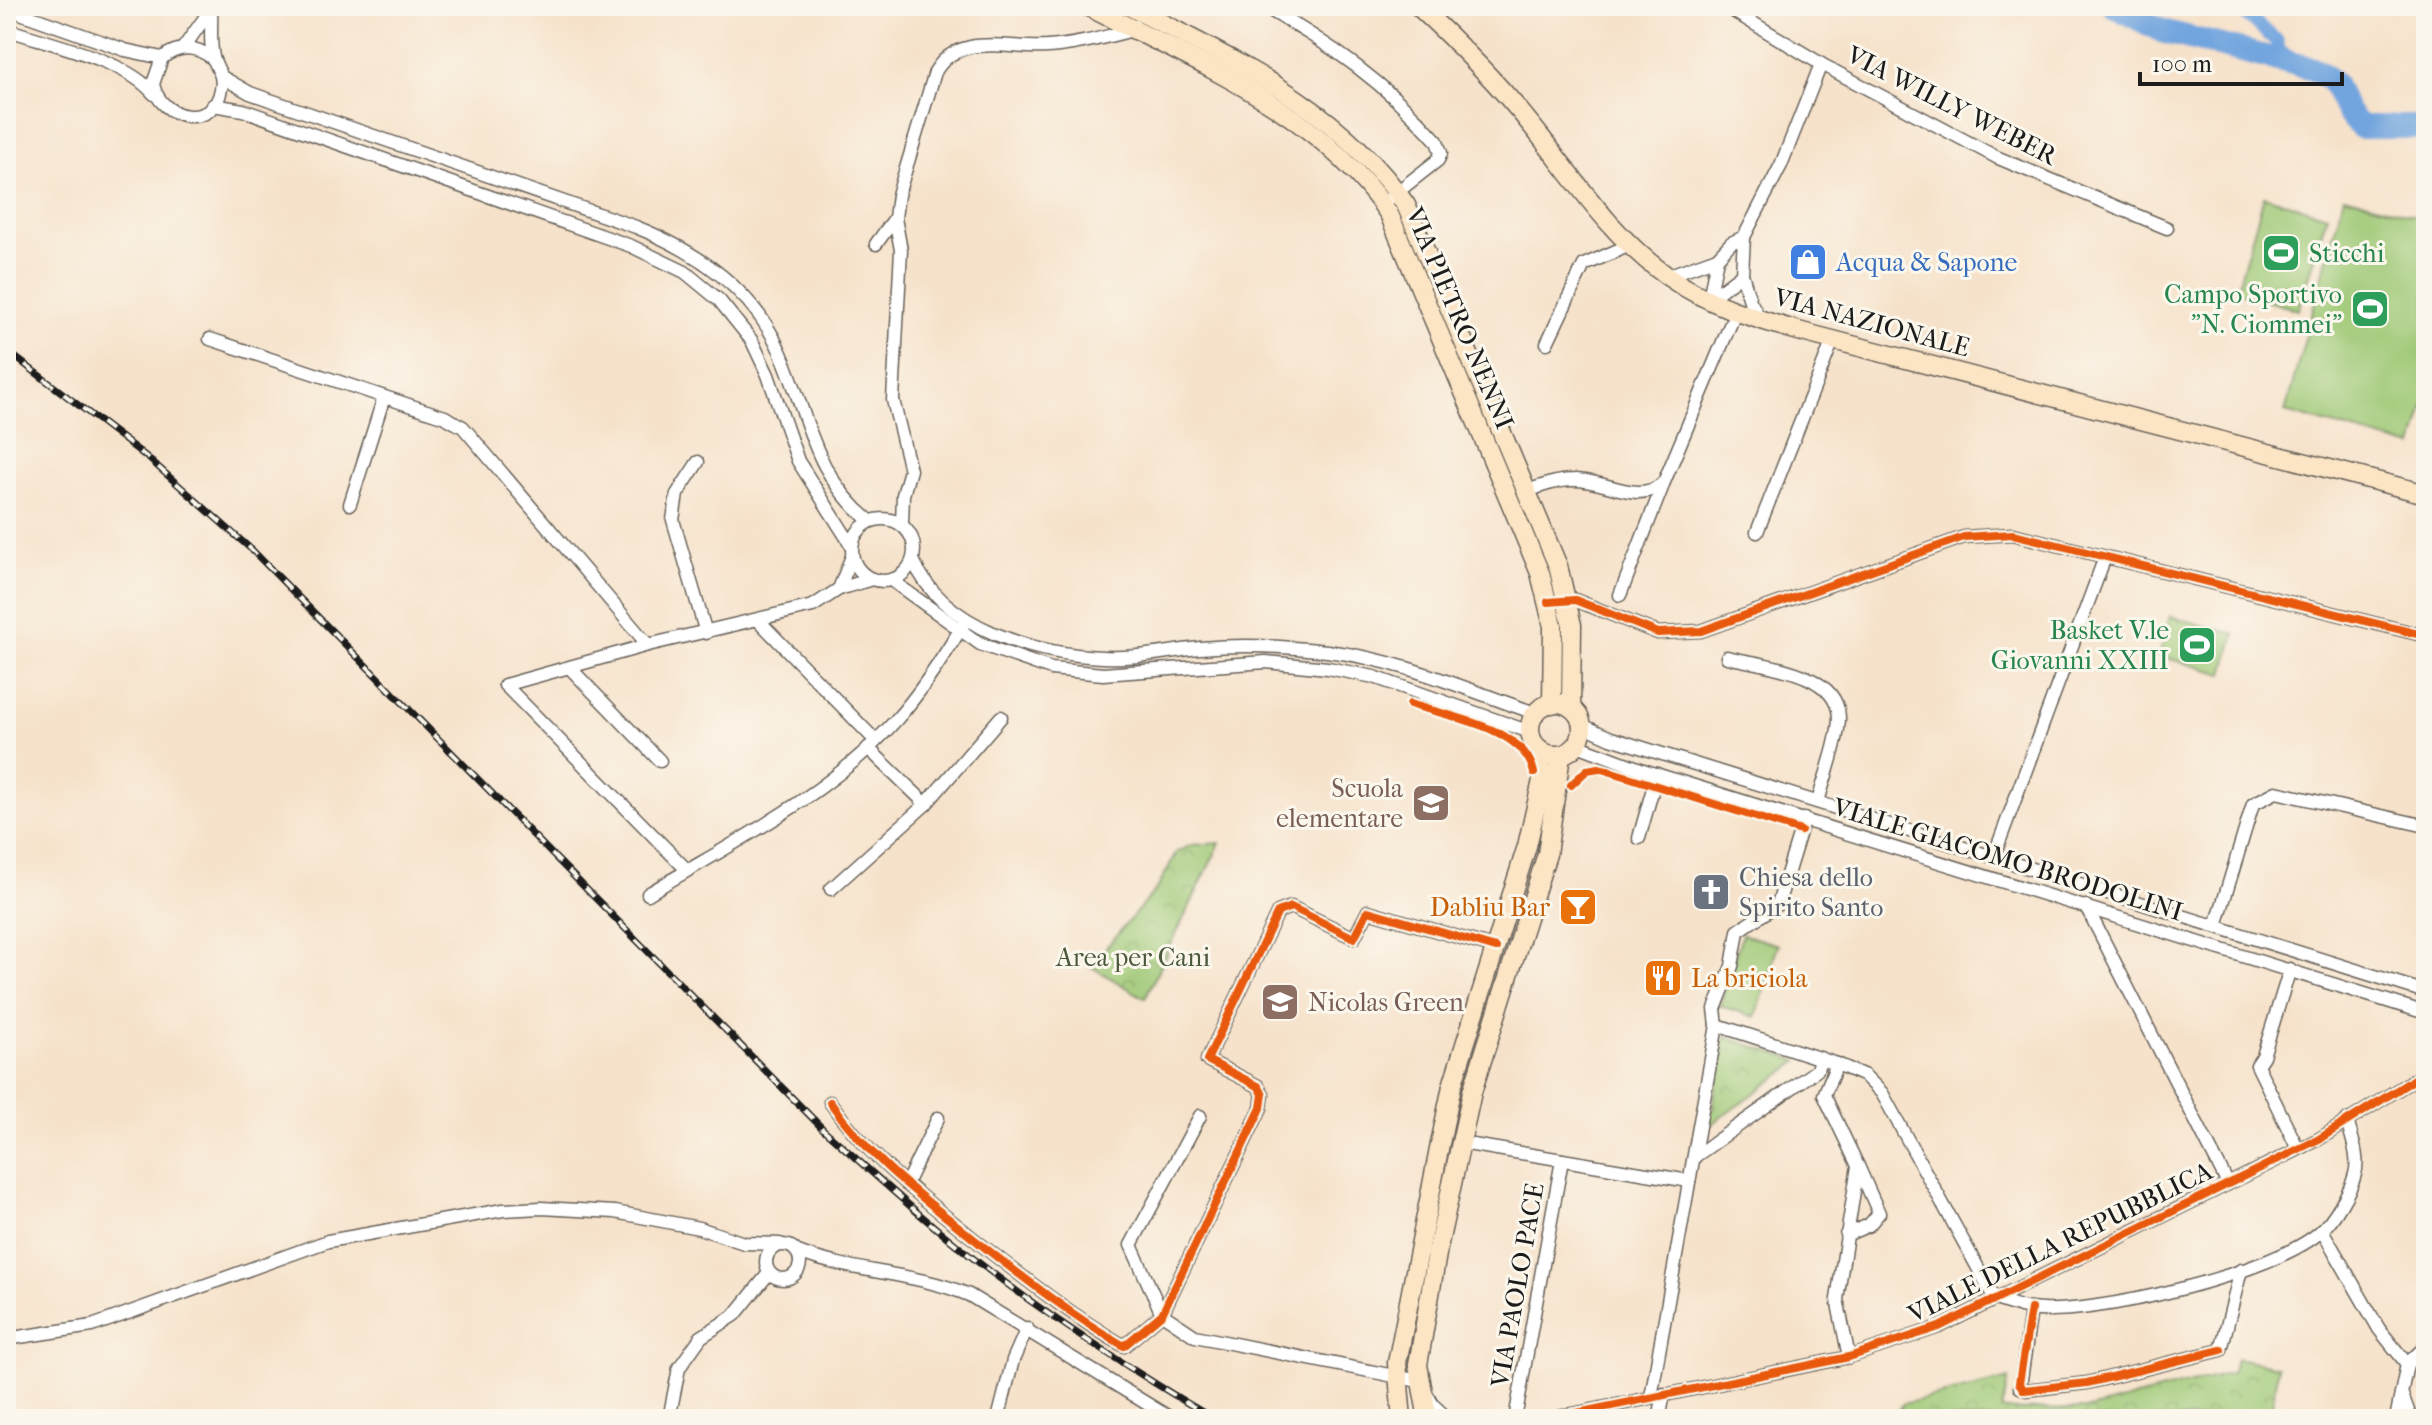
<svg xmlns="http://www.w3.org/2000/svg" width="2432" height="1425" viewBox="0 0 2432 1425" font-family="'IM FELL French Canon',serif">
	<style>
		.grass { fill: url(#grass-tufts); stroke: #5d7248; stroke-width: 2 }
		.park { fill: url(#park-crowns); stroke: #5d7248; stroke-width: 2 }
		.garden { fill: #9ec875; stroke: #5d7248; stroke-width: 2 }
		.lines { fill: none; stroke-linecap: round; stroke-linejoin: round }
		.canal { stroke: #72a5de; stroke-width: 14 }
		.river { stroke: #72a5de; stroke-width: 24 }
		.street-casing { stroke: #686159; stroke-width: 15 }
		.secondary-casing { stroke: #686159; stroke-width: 21 }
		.street { stroke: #fff; stroke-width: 12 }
		.secondary { stroke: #fce5c4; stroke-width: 18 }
		.rail-casing { stroke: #1c1c1c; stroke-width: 7 }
		.rail { stroke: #fbf7ec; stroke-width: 4; stroke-dasharray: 12; stroke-linecap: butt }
		.cycleway-casing { stroke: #fbf7ec; stroke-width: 13 }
		.cycleway { stroke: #e8590c; stroke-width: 8 }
		.labels { text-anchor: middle; stroke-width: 6; stroke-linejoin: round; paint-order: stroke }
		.street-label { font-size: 26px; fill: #1c1c1c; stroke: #fbf7ec }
		.leisure-label { font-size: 26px; fill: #27864d; stroke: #fbf7ec; text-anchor: end }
		.shop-label { font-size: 26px; fill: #366cbe; stroke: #fbf7ec; text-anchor: start }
		.education-label { font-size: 26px; fill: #785e54; stroke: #fbf7ec; text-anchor: end }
		.worship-label { font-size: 26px; fill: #5b616d; stroke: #fbf7ec; text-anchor: start }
		.food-label { font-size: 26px; fill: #c56008; stroke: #fbf7ec; text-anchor: end }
		.park-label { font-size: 26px; fill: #4a583b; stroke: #fbf7ec }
	</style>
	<defs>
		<pattern id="grass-tufts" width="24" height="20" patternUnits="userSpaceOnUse" patternTransform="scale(2)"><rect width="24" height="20" fill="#9ec875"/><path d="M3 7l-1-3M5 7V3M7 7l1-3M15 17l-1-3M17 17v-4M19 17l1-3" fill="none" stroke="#88ab65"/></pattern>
		<pattern id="park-crowns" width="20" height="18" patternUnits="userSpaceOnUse" patternTransform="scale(2)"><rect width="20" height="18" fill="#9ec875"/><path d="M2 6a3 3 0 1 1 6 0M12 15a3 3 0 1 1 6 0" fill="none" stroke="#88ab65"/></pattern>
	</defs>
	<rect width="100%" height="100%" fill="#fbf7ec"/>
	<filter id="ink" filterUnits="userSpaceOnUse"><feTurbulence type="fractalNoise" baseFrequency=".0125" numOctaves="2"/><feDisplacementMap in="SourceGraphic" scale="16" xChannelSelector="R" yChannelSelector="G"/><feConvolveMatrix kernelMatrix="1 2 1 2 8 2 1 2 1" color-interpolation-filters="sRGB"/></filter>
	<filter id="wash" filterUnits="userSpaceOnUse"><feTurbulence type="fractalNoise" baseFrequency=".006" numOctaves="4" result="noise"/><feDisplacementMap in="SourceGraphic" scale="32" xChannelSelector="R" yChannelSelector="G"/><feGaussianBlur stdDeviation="1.8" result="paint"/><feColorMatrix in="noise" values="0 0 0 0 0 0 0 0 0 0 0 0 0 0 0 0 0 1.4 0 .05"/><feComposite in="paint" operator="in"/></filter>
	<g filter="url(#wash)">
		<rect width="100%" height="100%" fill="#f6e2ca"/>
		<!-- grass -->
		<polygon class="grass" points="1736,250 1736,268 1720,282 1725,261"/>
		<!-- park -->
		<g class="park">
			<polygon points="1220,843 1145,998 1090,966 1158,887 1177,852 1192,845"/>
			<polygon points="1725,1037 1799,1061 1709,1126"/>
			<polygon points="2236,1358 2278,1366 2270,1419 1898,1419 1902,1404 2009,1379 2001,1410 2089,1409 2231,1373"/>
		</g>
		<!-- garden -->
		<g class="garden">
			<polygon points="2264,196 2327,215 2298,310 2236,292"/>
			<polygon points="2344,196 2426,219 2426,399 2413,447 2285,412"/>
			<polygon points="2170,616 2235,634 2224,674 2159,656"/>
			<polygon points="1742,934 1778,945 1756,1017 1720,1006"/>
		</g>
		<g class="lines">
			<!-- canal -->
			<polyline class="canal" points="2235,6 2277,41 2279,52 2313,69"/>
			<!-- river -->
			<path class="river" d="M2114,6L2162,31L2313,69C2349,87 2333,104 2361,127H2426"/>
		</g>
	</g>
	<g filter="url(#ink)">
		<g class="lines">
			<defs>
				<g id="street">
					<path d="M1263,6C1329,43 1387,84 1437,141L1441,153L1438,160L1391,197"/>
					<polyline points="1725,6 1821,64 1996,157 2167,228"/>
					<polyline points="6,8 125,50 162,58"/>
					<path d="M211,10C212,24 209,46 214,60C218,71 224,76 221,89C214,131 160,120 153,84L162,58C180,45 196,45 213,59"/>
					<path d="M6,29C49,44 125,59 154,94"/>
					<polyline points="184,47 211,9"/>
					<path d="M222,77L250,93L636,227C696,251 753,290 780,351C809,415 811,473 870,521"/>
					<polyline points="213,105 243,110 631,246 685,272 719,300 752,341 768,375 798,461 852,546"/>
					<polyline points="1744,237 1742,274 1750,301 1761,321"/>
					<polyline points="876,244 895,218"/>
					<polyline points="1667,276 1717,258 1731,243 1744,237 1781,165 1821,64"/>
					<polyline points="1709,299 1717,258"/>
					<polyline points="1709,299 1742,274"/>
					<polyline points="210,339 445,417 463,427 648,645"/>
					<polyline points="1547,343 1584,265 1630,245"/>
					<polyline points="698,462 677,494 673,520 706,633"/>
					<path d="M1525,492C1541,486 1557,480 1574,480C1604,479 1640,506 1664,482L1736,311"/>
					<polyline points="350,504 384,397"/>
					<circle cx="883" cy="550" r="31"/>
					<path d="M902,524L903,495L910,470L893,400L901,250L895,218L898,195L935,72C958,31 1010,50 1048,47C1077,45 1105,37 1133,30L1135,26"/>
					<polyline points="1757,532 1833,340"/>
					<path d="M913,560C943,629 1035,654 1103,657C1135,659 1168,651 1200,648C1242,644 1284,646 1327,651C1398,659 1468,690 1535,713"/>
					<polyline points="891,580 980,644 1051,669 1103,674 1266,662 1328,668 1374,677 1530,732"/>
					<polyline points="839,589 852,556"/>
					<polyline points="1620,595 1663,485"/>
					<polyline points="1548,602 1575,600 1658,633 1701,631 1964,537 2013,534 2426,636"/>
					<polyline points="759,621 875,740"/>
					<path d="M1727,657C1764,666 1837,671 1839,717C1839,740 1824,779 1818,802"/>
					<polyline points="570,668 660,761"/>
					<polyline points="505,685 648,645 813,606 839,589 872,579"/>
					<polyline points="505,685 687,870"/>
					<polyline points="1582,725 1611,738 2426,992"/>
					<polyline points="1577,745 1649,772 2426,1013"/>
					<polyline points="868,748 926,804"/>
					<polyline points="1639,838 1657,774"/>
					<polyline points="1994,856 2105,557"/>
					<polyline points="831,889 926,804 1001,717"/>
					<path d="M648,894C732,843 830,795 896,720C922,691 943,658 963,625"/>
					<polyline points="2086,906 2228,1184"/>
					<polyline points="2216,926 2253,804 2276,792 2426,826"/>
					<polyline points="2290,969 2263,1056 2257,1065 2298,1149"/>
					<path d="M1717,1025L1837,1064L1865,1076L1882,1093L1995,1299C2006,1302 2018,1307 2030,1309C2089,1318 2278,1272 2321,1231C2333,1220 2351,1191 2355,1174C2360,1158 2351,1136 2347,1120"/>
					<polyline points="1837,1064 1824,1095 1858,1166 1837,1299 1849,1357"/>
					<path d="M830,1102C867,1156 919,1195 970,1236C1020,1275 1069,1314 1124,1346L1162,1314L1261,1108L1263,1094L1258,1086L1207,1060L1278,912L1291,907L1354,938L1368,911L1496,948"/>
					<polyline points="1461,1143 1689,1181"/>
					<polyline points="1694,1157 1817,1070 1820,1058"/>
					<polyline points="906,1184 938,1118"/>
					<polyline points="2322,1230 2379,1329 2407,1364"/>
					<polyline points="1846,1235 1869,1225 1879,1213 1858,1166"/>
					<circle cx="783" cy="1262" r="17"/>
					<path d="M798,1252C853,1273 914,1272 969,1295L1172,1419"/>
					<polyline points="2031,1309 2020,1387 2026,1390 2087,1383 2221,1350 2241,1270"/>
					<polyline points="1162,1314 1195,1336 1419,1381 1433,1405 1448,1419"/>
					<polyline points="1162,1314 1131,1245 1200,1116"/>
					<polyline points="6,1339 92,1326 328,1241 503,1210 541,1208 615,1212 699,1228 744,1243 780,1244"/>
					<polyline points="2407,1364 2426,1346"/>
					<polyline points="1651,1397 1717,1025 1715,1009 1732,966 1738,931 1778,904 1804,819"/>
					<polyline points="2403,1397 2411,1419"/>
					<polyline points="669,1419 679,1368 701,1337 735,1315 769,1273"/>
					<polyline points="998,1419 1013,1360 1027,1328"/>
					<polyline points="1515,1419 1562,1160"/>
					<polyline points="1548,1419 1849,1357 1939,1327 2319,1139 2426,1072"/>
					<polyline points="1659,1419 1664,1394"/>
					<polyline points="1887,1419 1899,1416"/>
					<polyline points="2396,1419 2407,1364"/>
				</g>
				<g id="secondary">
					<path d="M1087,6C1195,62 1319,110 1389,214L1540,573L1553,626L1552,704"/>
					<path d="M1129,6C1233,61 1337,105 1406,205L1558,566L1572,625L1571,708"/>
					<path d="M1418,6C1459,44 1497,82 1532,126C1574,178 1611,236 1667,276C1707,304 1755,319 1802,332L2426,494"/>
					<circle cx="1556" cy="729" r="26"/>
					<polyline points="1402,1419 1397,1363 1441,1139 1452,1086 1527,846 1543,776 1540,749"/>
					<polyline points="1428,1419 1418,1365 1438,1248 1472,1092 1547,854 1561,755"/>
				</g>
			</defs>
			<!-- street casing -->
			<use href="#street" class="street-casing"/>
			<!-- secondary casing -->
			<use href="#secondary" class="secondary-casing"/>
			<!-- street -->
			<use href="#street" class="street"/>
			<!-- secondary -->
			<use href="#secondary" class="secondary"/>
			<defs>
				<path id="rail" d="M6,350L148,458L252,550L823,1129C879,1179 935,1230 995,1275C1065,1328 1138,1374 1214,1419"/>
			</defs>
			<!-- rail casing -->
			<use href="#rail" class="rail-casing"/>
			<!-- rail -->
			<use href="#rail" class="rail"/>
			<defs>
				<g id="cycleway">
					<polyline points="1548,602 1575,600 1658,633 1701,631 1964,537 2013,534 2426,636"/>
					<path d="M1410,704C1449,717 1525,727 1534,773"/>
					<polyline points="1571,785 1587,770 1599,768 1801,831"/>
					<path d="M830,1102C867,1156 919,1195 970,1236C1020,1275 1069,1314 1124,1346L1162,1314L1261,1108L1263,1094L1258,1086L1207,1060L1278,912L1291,907L1354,938L1368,911L1496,948"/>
					<polyline points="2031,1309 2019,1383 2024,1390 2087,1383 2221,1350"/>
					<polyline points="1548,1419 1849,1357 1939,1327 2319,1139 2426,1072"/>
				</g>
			</defs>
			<!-- cycleway casing -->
			<use href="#cycleway" class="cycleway-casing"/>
			<!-- cycleway -->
			<use href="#cycleway" class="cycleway"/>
		</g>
	</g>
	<!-- icons -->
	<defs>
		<symbol id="stadium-square" viewBox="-11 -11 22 22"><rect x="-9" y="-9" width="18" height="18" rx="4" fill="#2e9e5b" stroke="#fbf7ec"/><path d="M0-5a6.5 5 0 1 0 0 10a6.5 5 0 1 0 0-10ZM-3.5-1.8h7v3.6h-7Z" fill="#fff"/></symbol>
		<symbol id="shop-square" viewBox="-11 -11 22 22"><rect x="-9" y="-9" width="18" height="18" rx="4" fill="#3f7fe0" stroke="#fbf7ec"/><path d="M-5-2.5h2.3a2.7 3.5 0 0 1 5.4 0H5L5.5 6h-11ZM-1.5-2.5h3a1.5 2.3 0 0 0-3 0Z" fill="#fff"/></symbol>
		<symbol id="school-square" viewBox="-11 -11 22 22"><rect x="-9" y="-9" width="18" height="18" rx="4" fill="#8d6e63" stroke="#fbf7ec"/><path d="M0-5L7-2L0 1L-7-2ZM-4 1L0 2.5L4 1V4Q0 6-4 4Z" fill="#fff"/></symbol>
		<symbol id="church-square" viewBox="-11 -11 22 22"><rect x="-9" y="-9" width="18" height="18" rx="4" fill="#6b7280" stroke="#fbf7ec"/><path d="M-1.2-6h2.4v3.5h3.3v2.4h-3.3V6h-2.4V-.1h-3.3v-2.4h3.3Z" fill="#fff"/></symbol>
		<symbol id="bar-square" viewBox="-11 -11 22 22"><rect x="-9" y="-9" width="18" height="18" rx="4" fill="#e8710a" stroke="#fbf7ec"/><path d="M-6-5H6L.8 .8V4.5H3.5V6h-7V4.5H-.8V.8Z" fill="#fff"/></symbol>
		<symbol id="restaurant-square" viewBox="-11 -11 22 22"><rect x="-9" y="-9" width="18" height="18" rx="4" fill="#e8710a" stroke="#fbf7ec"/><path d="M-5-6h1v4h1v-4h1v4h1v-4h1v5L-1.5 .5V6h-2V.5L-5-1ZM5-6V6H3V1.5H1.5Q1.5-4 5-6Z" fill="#fff"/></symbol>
	</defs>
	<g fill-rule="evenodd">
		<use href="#stadium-square" x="2259" y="231" width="44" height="44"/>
		<use href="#shop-square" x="1786" y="240" width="44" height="44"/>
		<use href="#stadium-square" x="2348" y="287" width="44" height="44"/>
		<use href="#stadium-square" x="2175" y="623" width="44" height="44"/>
		<use href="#school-square" x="1409" y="781" width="44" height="44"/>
		<use href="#church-square" x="1689" y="870" width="44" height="44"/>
		<use href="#bar-square" x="1556" y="885" width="44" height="44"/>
		<use href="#restaurant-square" x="1641" y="956" width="44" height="44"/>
		<use href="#school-square" x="1258" y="980" width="44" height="44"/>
	</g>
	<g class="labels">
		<!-- street labels -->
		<g class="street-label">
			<text transform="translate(1952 105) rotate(27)" y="9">VIA WILLY WEBER</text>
			<text transform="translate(1460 318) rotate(67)" y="9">VIA PIETRO NENNI</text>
			<text transform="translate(1872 322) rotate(15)" y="9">VIA NAZIONALE</text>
			<text transform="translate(2008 859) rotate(17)" y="9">VIALE GIACOMO BRODOLINI</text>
			<text transform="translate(2060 1242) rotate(-26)" y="9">VIALE DELLA REPUBBLICA</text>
			<text transform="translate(1517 1285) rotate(-80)" y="9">VIA PAOLO PACE</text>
		</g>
		<!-- leisure labels -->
		<g class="leisure-label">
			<text x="2309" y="262" text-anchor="start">Sticchi</text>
			<text x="2342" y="303">Campo Sportivo<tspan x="2342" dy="30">"N. Ciommei"</tspan></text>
			<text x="2169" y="639">Basket V.le<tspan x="2169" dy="30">Giovanni XXIII</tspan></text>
		</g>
		<!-- shop labels -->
		<g class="shop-label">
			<text x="1836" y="271">Acqua &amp; Sapone</text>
		</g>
		<!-- education labels -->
		<g class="education-label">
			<text x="1403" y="797">Scuola<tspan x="1403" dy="30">elementare</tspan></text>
			<text x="1308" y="1011" text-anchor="start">Nicolas Green</text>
		</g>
		<!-- worship labels -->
		<g class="worship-label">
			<text x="1739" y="886">Chiesa dello<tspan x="1739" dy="30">Spirito Santo</tspan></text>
		</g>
		<!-- food labels -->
		<g class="food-label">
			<text x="1550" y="916">Dabliu Bar</text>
			<text x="1691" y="987" text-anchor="start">La briciola</text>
		</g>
		<!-- park labels -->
		<g class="park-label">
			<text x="1133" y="966">Area per Cani</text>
		</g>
	</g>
	<!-- margin -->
	<rect width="2432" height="1425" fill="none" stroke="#fbf7ec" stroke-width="32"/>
	<!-- scale -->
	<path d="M2140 72v12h202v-12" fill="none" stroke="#1c1c1c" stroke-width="4"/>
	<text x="2152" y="72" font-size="24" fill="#1c1c1c" stroke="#fbf7ec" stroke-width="6" paint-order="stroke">100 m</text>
</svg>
